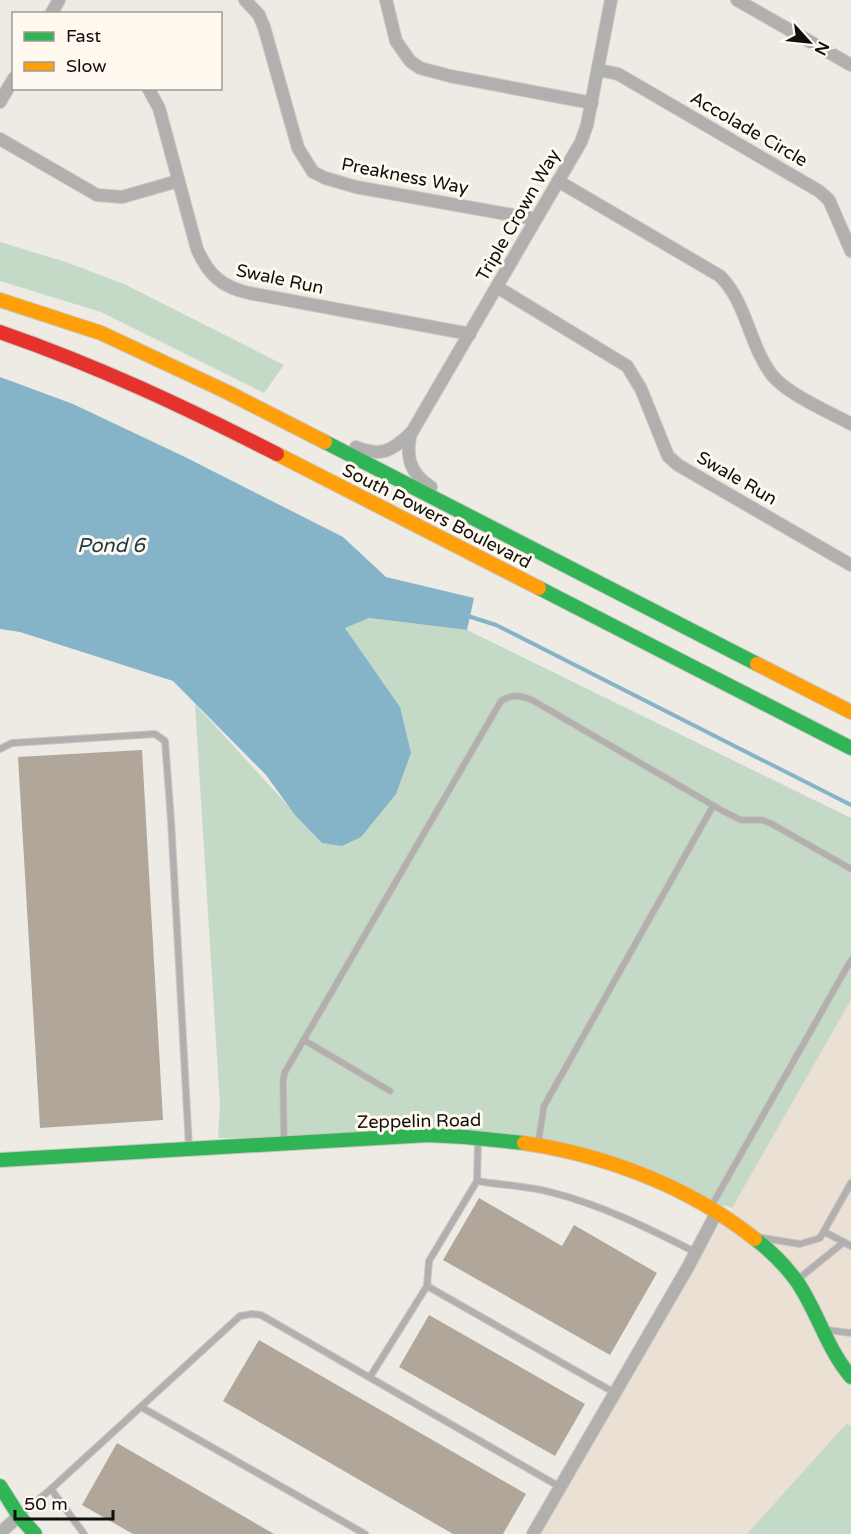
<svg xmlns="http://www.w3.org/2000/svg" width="851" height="1534" viewBox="0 0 851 1534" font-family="'Varela Round',sans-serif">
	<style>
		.education { fill: #ebe0d4 }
		.green { fill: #c4dac7 }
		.water { fill: #85b4c9 }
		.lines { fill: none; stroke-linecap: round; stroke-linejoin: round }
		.stream { stroke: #85b4c9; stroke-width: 4 }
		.building { fill: #b0a79a }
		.lane-casing { stroke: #cac7c2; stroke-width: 8 }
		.street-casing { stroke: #cac7c2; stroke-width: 14 }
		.fast-casing { stroke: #cac7c2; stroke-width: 16 }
		.slow-casing { stroke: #cac7c2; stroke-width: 16 }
		.jam-casing { stroke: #cac7c2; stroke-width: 16 }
		.lane { stroke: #b2b0ae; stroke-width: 6 }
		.street { stroke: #b2b0ae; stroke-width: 12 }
		.fast { stroke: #30b455; stroke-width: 14 }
		.slow { stroke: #ff9f0a; stroke-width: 14 }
		.jam { stroke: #e5322d; stroke-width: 14 }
		.labels { text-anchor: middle; stroke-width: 6; stroke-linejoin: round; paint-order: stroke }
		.street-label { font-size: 18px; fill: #110f0b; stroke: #fff9ef }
		.water-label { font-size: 20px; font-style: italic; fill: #1a3a49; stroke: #fff9ef }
	</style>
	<rect width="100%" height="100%" fill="#eeeae4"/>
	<!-- education -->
	<polygon class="education" points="851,1000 851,1534 541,1534 718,1227 732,1208"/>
	<!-- green -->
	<g class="green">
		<polygon points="0,242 66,262 124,284 284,365 264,393 101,312 0,281"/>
		<polygon points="368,618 467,630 851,818 851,1000 732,1208 689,1196 623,1167 478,1136 218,1138 220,1105 195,704 322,843 400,707 345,628"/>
		<polygon points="847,1423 851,1427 851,1534 747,1534"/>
	</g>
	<!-- water -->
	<polygon class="water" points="0,377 73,404 185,457 343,537 386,577 474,598 467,630 369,618 345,628 400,707 411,753 396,794 361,837 342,846 322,843 295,815 266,775 173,681 20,632 0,629"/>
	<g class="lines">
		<!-- stream -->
		<polyline class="stream" points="468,616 496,625 851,805"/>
	</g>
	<!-- building -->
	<g class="building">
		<polygon points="142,750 163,1120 40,1128 18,757"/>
		<polygon points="479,1198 562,1246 574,1225 657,1273 610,1355 443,1260"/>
		<polygon points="429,1315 585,1404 555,1456 399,1367"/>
		<polygon points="259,1340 526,1494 503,1534 453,1534 223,1401"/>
		<polygon points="117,1443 274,1534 133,1534 82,1505"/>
	</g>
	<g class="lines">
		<defs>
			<g id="lane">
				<polyline points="0,749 12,743 155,734 165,741 171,820 189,1147"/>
				<polyline points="304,1040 390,1091"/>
				<path d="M284,1141L283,1080L285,1072L501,701C513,694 519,695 532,700L723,811L741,820H762L772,824L851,869"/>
				<polyline points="538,1144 544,1106 713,806"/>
				<polyline points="477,1181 478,1140"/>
				<polyline points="712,1205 851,960"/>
				<polyline points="825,1232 851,1246"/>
				<polyline points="763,1238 800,1244 820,1238 851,1183"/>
				<polyline points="797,1280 844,1242"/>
				<path d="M427,1286L429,1261L477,1181C501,1185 527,1186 550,1192C602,1205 648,1228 695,1252"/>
				<polyline points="827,1330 851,1333"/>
				<polyline points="370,1377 427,1286 615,1393"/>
				<polyline points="141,1407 365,1534"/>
				<polyline points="51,1489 84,1534"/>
				<polyline points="20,1515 51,1489 240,1316 252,1314 261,1315 560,1487"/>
			</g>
			<g id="street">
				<polyline points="245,0 259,15 264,27 298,148 313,172 325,178 356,187 535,219"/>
				<polyline points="386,0 396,41 410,61 420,68 450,76 592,103"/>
				<polyline points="737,0 851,65"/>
				<polyline points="51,14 59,0"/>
				<polyline points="599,70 618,74 819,191 829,200 851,251"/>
				<path d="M148,88L159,108L197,249C208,274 221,287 249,293L470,334"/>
				<polyline points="0,102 14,78"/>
				<polyline points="0,139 97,195 122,197 178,181"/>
				<path d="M558,181L720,276C747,303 749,345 772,375C787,394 829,412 851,424"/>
				<polyline points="497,287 627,366 641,389 668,456 678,465 851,565"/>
				<path d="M411,433C405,456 410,474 431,487"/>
				<path d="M356,447C382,458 393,450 412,432L581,142L587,125L611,0"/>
				<polyline points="0,1533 19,1516"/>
				<polyline points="533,1534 688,1267 717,1212"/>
			</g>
			<g id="fast">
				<polyline points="325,442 757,664"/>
				<polyline points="539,588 851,748"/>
				<polyline points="0,1160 428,1135 465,1137 524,1143"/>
				<path d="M755,1239C771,1251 786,1266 798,1283C818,1313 827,1349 851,1377"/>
				<polyline points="0,1486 19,1516 35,1534"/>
			</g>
			<g id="slow">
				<polyline points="0,300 101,333 227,392 325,442"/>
				<polyline points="277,454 539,588"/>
				<polyline points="757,664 851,712"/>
				<path d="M524,1143C606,1155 690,1187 755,1239"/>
			</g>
			<path id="jam" d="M0,332C96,365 187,408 277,454"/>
		</defs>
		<!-- lane casing -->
		<use href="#lane" class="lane-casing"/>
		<!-- street casing -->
		<use href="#street" class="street-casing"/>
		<!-- fast casing -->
		<use href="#fast" class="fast-casing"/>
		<!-- slow casing -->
		<use href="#slow" class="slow-casing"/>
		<!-- jam casing -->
		<use href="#jam" class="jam-casing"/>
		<!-- lane -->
		<use href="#lane" class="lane"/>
		<!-- street -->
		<use href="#street" class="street"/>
		<!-- fast -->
		<use href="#fast" class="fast"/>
		<!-- slow -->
		<use href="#slow" class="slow"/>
		<!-- jam -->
		<use href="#jam" class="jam"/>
	</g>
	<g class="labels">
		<!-- street labels -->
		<g class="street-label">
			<text transform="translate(749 129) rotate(30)" y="6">Accolade Circle</text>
			<text transform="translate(405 176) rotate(11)" y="6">Preakness Way</text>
			<text transform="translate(518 215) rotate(-60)" y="6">Triple Crown Way</text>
			<text transform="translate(280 279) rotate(12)" y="6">Swale Run</text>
			<text transform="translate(737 478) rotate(30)" y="6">Swale Run</text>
			<text transform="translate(437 516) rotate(27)" y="6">South Powers Boulevard</text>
			<text transform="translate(419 1121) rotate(-1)" y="6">Zeppelin Road</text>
		</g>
		<!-- water labels -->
		<g class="water-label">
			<text x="111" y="552">Pond 6</text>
		</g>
	</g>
	<!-- legend -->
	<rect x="12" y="12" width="210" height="78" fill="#fff9ef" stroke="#a09b94" stroke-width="1.5"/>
	<rect x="24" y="32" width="30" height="9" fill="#30b455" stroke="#a09b94" stroke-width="1.5"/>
	<text x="66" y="42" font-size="18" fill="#110f0b">Fast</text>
	<rect x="24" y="62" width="30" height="9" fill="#ff9f0a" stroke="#a09b94" stroke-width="1.5"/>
	<text x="66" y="72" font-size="18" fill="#110f0b">Slow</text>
	<!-- north arrow -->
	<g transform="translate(809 42) rotate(117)" stroke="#fff9ef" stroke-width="4.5" paint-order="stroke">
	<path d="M0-4.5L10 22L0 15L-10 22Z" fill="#110f0b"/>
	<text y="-9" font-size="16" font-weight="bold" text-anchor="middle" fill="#110f0b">N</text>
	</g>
	<!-- scale -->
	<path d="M15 1510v9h98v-9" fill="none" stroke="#110f0b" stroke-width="3"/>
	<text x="24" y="1510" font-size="18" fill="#110f0b" stroke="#fff9ef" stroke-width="4.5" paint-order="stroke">50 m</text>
</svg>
